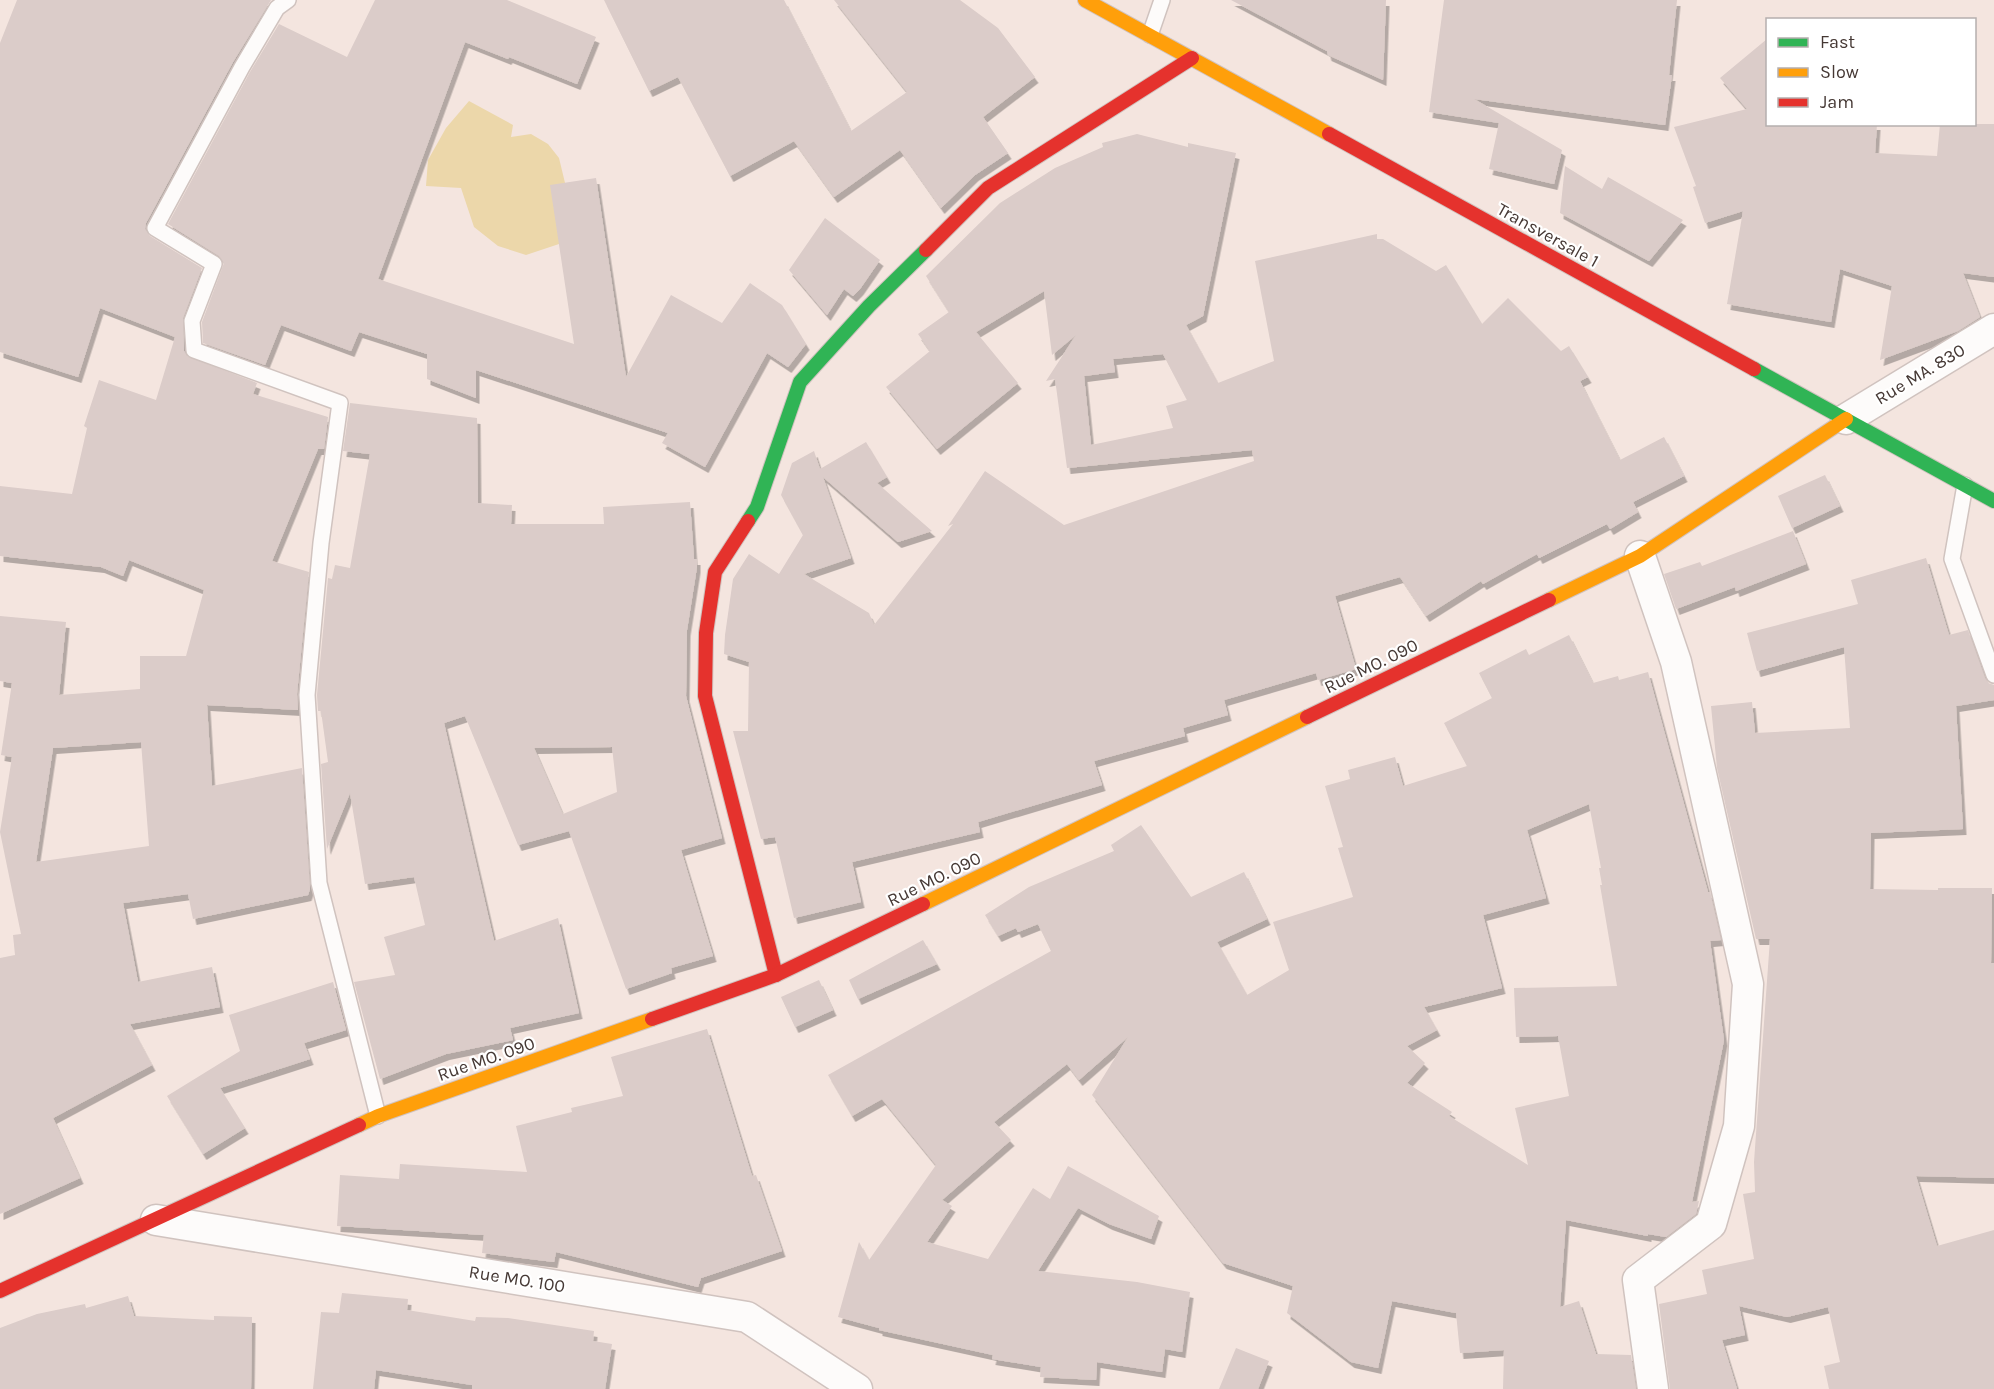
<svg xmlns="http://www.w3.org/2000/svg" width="1994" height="1389" viewBox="0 0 1994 1389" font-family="Karla,sans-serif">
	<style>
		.green { fill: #ecd7aa }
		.building { fill: #dbccc9; fill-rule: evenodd; filter: url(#shadow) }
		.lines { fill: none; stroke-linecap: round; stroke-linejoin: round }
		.lane-casing { stroke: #d0c3bf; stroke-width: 18 }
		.street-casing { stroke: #d0c3bf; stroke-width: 33 }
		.fast-casing { stroke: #d0c3bf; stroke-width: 16 }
		.slow-casing { stroke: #d0c3bf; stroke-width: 16 }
		.jam-casing { stroke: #d0c3bf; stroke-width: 16 }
		.lane { stroke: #fdfbfa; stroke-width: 15 }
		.street { stroke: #fdfbfa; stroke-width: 30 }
		.fast { stroke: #30b455; stroke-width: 14 }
		.slow { stroke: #ff9f0a; stroke-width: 14 }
		.jam { stroke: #e5322d; stroke-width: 14 }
		.labels { text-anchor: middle; stroke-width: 4.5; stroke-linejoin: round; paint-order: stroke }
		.street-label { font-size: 18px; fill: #453834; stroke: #fff }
	</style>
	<defs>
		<filter id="shadow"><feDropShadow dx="3.5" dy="6" stdDeviation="0" flood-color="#0004"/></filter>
	</defs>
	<rect width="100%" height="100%" fill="#f4e5df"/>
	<!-- green -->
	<polygon class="green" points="469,101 513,125 511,137 531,134 548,144 559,158 566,187 583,236 526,255 498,246 474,227 461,188 426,186 428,160 446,128"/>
	<!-- building -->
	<g class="building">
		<path d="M17,0H271L233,62L146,223L145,229L150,236L202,268L183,318L184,351L187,356L257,383L253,394L328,417L324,449H318L272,561L309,572L297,694L298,710L207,705L212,786L302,768L310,889L308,895L193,919L188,894L123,903L138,982L212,967L220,1007L130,1024L152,1065L53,1118L80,1178L0,1214V958L15,955L13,935L21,934L0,832L12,757L1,755L12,683L0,681V616L66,622L59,695L140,689V656H186L204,590L129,560L123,576L101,567L0,556V486L72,494L87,428L84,426L99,380L156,400L175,337L100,308L78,377L0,352V43ZM141,742L149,846L36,862L53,748Z"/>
		<polygon points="375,0 507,0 596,37 577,84 509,57 508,59 465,42 378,279 574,344 550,185 596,178 626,377 671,295 722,323 750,283 782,305 806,344 788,367 767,353 705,467 662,443 668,433 476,370 476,398 427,379 427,354 359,332 351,351 281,325 265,365 203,343 202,322 224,263 219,256 168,224 250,72 279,24 347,57"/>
		<polygon points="604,0 784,0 851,131 907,92 834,0 960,0 998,28 1035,77 983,117 1008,153 975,175 941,208 900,150 834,197 794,141 730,176 678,77 649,91"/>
		<polygon points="1231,0 1386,0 1383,80 1328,55 1327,51"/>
		<polygon points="1444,0 1677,0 1669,75 1672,75 1665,125 1474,99 1562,150 1554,184 1489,169 1499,123 1429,112"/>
		<polygon points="1767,39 1767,124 1877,124 1875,153 1937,156 1940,124 1994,124 1994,277 1963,273 1980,317 1958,331 1880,360 1892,286 1840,269 1831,322 1727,304 1743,211 1705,223 1693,187 1696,186 1674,127 1747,109 1720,78"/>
		<path d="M1137,134L1188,147V143L1236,153L1203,316L1186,325L1218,383L1274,361L1255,261L1377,234V239H1383L1436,271L1446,265L1482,324L1508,298L1561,351L1569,346L1588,377L1580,381L1620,460L1664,437L1684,476L1633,502L1638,512L1610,529L1607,524L1539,558L1537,554L1483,584L1481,581L1426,616L1400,577L1335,596L1356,669L1318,680L1316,673L1224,700L1228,715L1183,728L1185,736L1094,761L1102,785L978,822L980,832L852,862L861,902L794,918L775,837L761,839L733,731H748L749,662L724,654L725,635L733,579L749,554L779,574L803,535L781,495L792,463L814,451L820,469L866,442L887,477L877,483L932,531L898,542L823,477L851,558L804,574L869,613L874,625L953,524L948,526L985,471L1064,525L1254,461L1252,450L1067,468L1055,379L1046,381L1076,335L1052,355L1044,291L976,332L1018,383L937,449L886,387L930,351L918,334L949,312L926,276L1000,203L1055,168L1103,147L1102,143ZM1163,354L1187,400L1166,406L1173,428L1091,445L1084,376L1115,372L1113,359Z"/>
		<polygon points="1565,166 1602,189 1608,177 1683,220 1649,261 1560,213"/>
		<polygon points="825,218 880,260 860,289 853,296 844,289 827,315 789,270"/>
		<path d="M350,403L477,418L478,503L512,505L511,524H604L603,507L690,502L694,559H697V567L687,630L686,696L722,838L681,850L713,956L671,968L672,973L626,989L569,831L518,845L465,716L444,723L494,941L558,918L579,1013L510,1028L513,1040L446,1054L380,1079L354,982L395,975L384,937L425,925L414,877L365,884L350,793L327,849L321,764L328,762L321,711H318L317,695L328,578L332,579L335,565L350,568L370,454L343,451ZM612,747L617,792L563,814L564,817L534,748Z"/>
		<polygon points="1825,475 1840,506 1792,528 1778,496"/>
		<polygon points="1793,531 1806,564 1736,591 1735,587 1676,609 1664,574 1700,562 1702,566"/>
		<polygon points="1926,558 1949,635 1968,630 1985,678 1988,683 1994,685 1994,700 1956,706 1963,829 1871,833 1870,889 1938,890 1938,888 1992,888 1991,963 1994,963 1994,1178 1916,1176 1937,1246 1994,1230 1994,1389 1829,1389 1824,1366 1840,1362 1828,1307 1787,1317 1739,1306 1745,1335 1722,1340 1737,1389 1670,1389 1659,1304 1707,1294 1702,1270 1754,1259 1743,1194 1755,1192 1754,1162 1770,939 1756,939 1717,768 1711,706 1752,702 1755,733 1850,728 1844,647 1757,671 1747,633 1858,604 1851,580"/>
		<path d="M1569,635L1593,683L1618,676L1619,680L1648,672L1708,892H1710L1721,940L1710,941L1724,1040L1692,1202L1699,1201L1696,1214L1666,1237L1648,1234V1236L1566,1220L1560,1307L1579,1301L1596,1354L1631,1355L1636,1389H1503L1504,1350L1460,1353L1456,1313L1392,1301L1378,1368L1351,1362L1287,1313L1293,1286L1223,1263L1092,1095L1128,1037L1079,1080L1067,1064L994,1122L1011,1140L942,1200L952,1206L927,1242L988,1259L1033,1188L1050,1199L1068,1166L1159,1216L1151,1239L1109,1224L1078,1208L1038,1271L1137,1282L1190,1292L1182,1352L1165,1349L1162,1372L1097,1362L1096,1380L1040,1377L1041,1367L992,1359L993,1355L879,1330V1328L838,1317L859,1242L869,1260L936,1165L882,1099L852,1116L828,1075L1051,951L1038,924L1018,932L1016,928L998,936L985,915L1029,887L1114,851L1111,845L1141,825L1191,897L1244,872L1267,919L1217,942L1247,995L1289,970L1273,922L1353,897L1338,848L1343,847L1325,786L1350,779L1348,770L1395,757L1403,786L1467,766L1444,723L1492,698L1479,673L1526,649L1529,655ZM1589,804L1601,868H1599L1602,885H1600L1617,986L1514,988L1516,1037L1558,1036L1569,1096L1515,1108L1528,1165L1449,1116L1452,1112L1407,1083L1425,1063L1407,1046L1437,1030L1424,1007L1502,988L1483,915L1546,898L1527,830Z"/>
		<polygon points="923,940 937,964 858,999 849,980"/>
		<polygon points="819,980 833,1010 795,1027 781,997"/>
		<polygon points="333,982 346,1030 304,1043 310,1059 220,1088 245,1128 203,1154 167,1096 240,1051 229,1015"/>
		<polygon points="707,1029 752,1176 756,1175 782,1251 701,1278 698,1287 556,1252 554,1262 482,1253 484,1235 337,1226 340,1175 399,1179 400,1164 527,1172 516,1126 572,1112 571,1108 623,1096 611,1057"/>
		<polygon points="342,1293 408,1299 407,1310 475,1321 476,1317 508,1318 594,1331 593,1341 612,1344 605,1389 472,1389 472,1385 376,1370 374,1389 313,1389 321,1312 339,1313"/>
		<polygon points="128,1296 134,1316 214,1320 214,1316 252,1317 251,1389 0,1389 0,1328 37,1314 85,1304 86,1308"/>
		<polygon points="1236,1348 1269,1361 1258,1389 1219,1389"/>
	</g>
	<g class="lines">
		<defs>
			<g id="lane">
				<polyline points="288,0 277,8 242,67 155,228 214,264 192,321 194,350 340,403 321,543 307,695 319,883 378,1116"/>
				<polyline points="1150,35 1162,0"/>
				<polyline points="1965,485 1952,559 1994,675"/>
			</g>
			<g id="street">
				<polyline points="1846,419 1994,329"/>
				<polyline points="1640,556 1676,662 1748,984 1739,1126 1711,1224 1638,1280 1653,1389"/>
				<polyline points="156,1220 747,1317 857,1389"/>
			</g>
			<g id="fast">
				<polyline points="1754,369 1994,501"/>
				<polyline points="748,521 757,507 800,382 869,306 926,250"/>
			</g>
			<g id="slow">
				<polyline points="1085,0 1329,134"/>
				<polyline points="1549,600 1640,556 1846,419"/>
				<polyline points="923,904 1307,717"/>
				<polyline points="359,1125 378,1116 652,1019"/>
			</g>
			<g id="jam">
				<polyline points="1329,134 1754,369"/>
				<polyline points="926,250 988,188 1192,58"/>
				<polyline points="748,521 715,572 706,633 705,696 776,975"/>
				<polyline points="1307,717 1549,600"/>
				<polyline points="652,1019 776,975 923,904"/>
				<polyline points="0,1291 359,1125"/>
			</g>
		</defs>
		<!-- lane casing -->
		<use href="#lane" class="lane-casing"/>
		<!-- street casing -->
		<use href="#street" class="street-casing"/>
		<!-- fast casing -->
		<use href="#fast" class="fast-casing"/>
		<!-- slow casing -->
		<use href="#slow" class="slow-casing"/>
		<!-- jam casing -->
		<use href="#jam" class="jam-casing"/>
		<!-- lane -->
		<use href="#lane" class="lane"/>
		<!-- street -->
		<use href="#street" class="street"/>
		<!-- fast -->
		<use href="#fast" class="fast"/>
		<!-- slow -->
		<use href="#slow" class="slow"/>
		<!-- jam -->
		<use href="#jam" class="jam"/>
	</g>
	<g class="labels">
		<!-- street labels -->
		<g class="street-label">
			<text transform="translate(1548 235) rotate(29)" y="6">Transversale 1</text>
			<text transform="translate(1920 374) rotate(-31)" y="6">Rue MA. 830</text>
			<text transform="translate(1371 666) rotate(-26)" y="6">Rue MO. 090</text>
			<text transform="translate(934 879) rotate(-26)" y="6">Rue MO. 090</text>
			<text transform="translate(486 1059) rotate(-19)" y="6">Rue MO. 090</text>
			<text transform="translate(517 1279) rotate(9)" y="6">Rue MO. 100</text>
		</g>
	</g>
	<!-- legend -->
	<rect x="1766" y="18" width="210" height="108" fill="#ffffff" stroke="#b5afae" stroke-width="1.5"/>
	<rect x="1778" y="38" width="30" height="9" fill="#30b455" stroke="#b5afae" stroke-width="1.5"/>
	<text x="1820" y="48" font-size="18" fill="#453834">Fast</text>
	<rect x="1778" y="68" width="30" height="9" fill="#ff9f0a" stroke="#b5afae" stroke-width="1.5"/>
	<text x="1820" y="78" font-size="18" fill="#453834">Slow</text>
	<rect x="1778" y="98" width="30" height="9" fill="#e5322d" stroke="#b5afae" stroke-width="1.5"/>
	<text x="1820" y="108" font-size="18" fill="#453834">Jam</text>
</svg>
